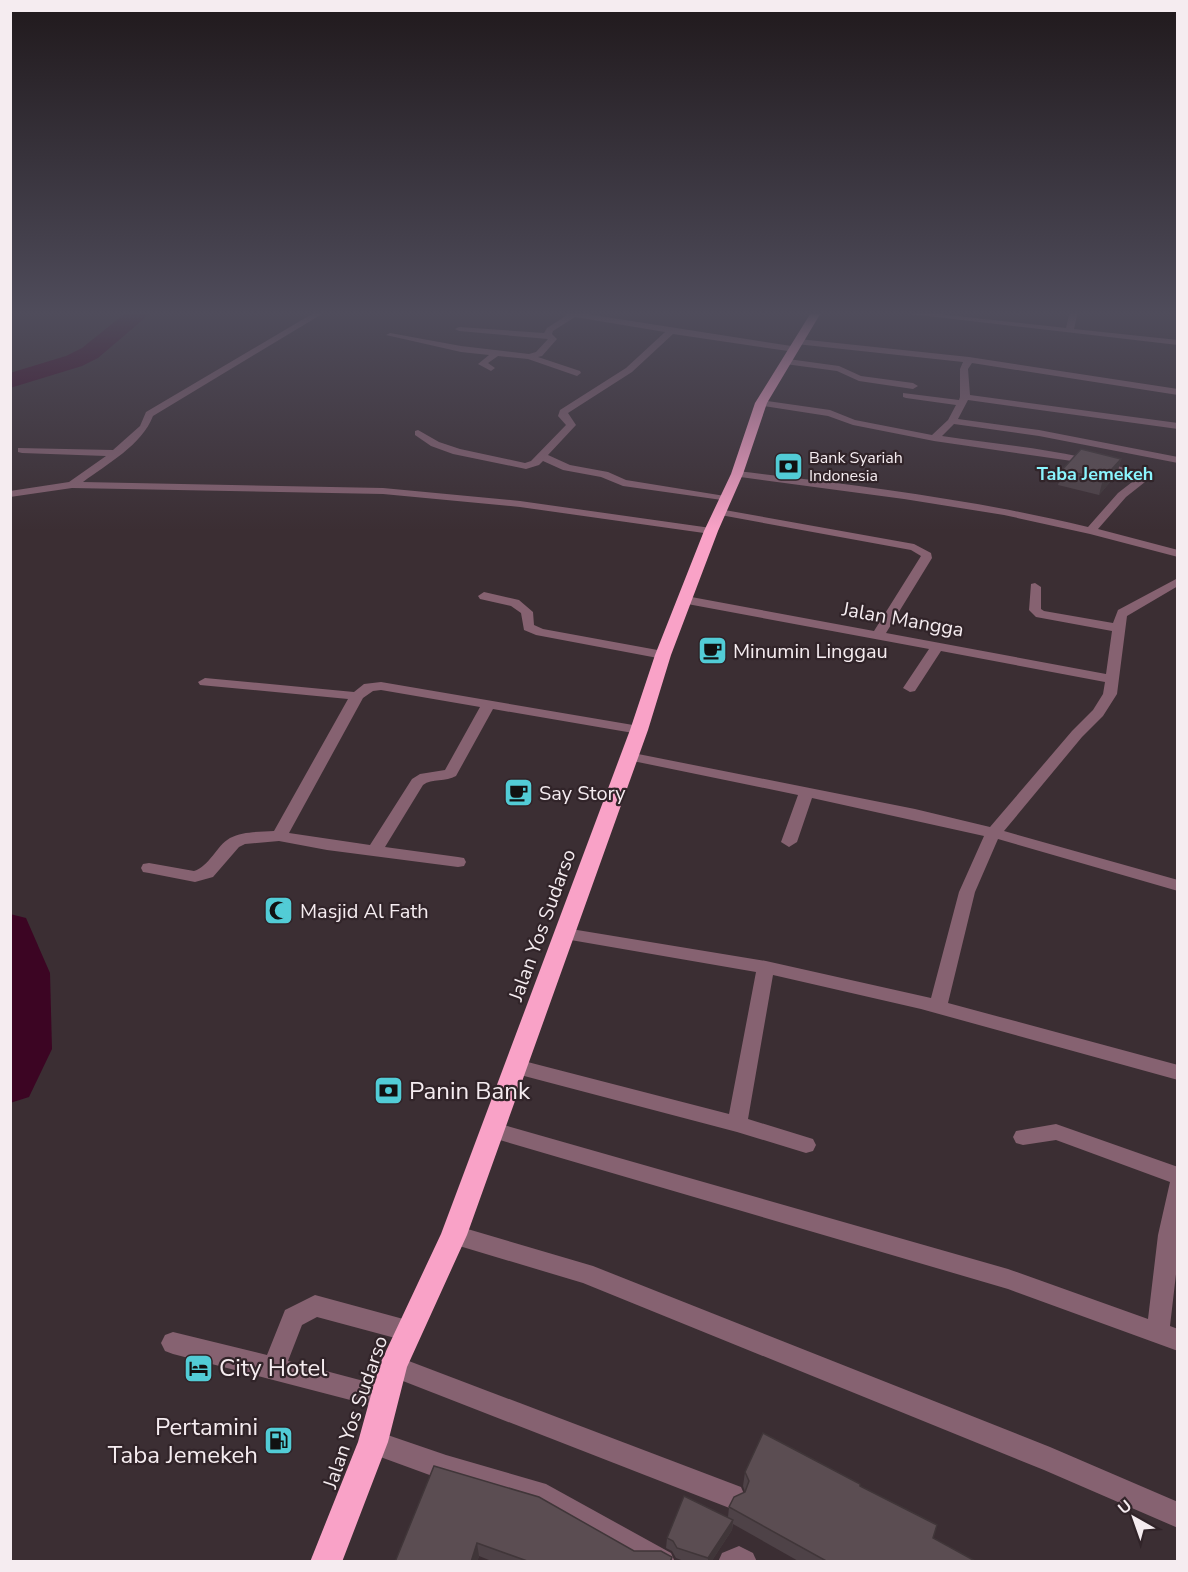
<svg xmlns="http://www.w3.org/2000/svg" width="1188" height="1572" viewBox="0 0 1188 1572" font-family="'Nunito Sans',sans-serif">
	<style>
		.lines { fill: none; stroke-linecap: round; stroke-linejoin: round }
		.river { fill: #3c0523; fill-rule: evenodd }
		.minor { fill: #866271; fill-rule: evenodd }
		.highway { fill: #f9a2c7; fill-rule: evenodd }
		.wall { fill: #4e4247 }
		.shaded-wall { fill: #403639 }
		.building { fill: #5b4d52; stroke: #403639; stroke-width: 1.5 }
		.labels { text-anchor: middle; stroke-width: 4.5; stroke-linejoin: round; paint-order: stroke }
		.far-poi-label { font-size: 16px; fill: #f5ecf0; stroke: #312429; text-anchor: start }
		.far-quarter-label { font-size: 18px; font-weight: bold; fill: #8af5fe; stroke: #312429 }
		.street-label { font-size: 20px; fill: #f5ecf0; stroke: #312429 }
		.poi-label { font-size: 20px; fill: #f5ecf0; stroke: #312429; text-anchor: start }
		.near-poi-label { font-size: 24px; fill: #f5ecf0; stroke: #312429; text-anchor: start }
	</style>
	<rect width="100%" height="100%" fill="#3b2e33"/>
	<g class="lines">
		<!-- river -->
		<g class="river">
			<polygon points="128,311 153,311 98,358 82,366 10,388 10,373 66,356 82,348"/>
			<polygon points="10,914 26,918 50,973 52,1049 29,1097 10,1103"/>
		</g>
		<!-- minor -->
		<g class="minor">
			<path d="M317,311H327L153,416C142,445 107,464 83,482L383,488L520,501L711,528L717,531L711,534L520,507L383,494L72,488L10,497V491L69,482L106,456L22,453L18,452V448L113,450L140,426L146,412Z"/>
			<polygon points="551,311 574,312 798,347 798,351 795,352 673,334 632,372 568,413 576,425 548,455 570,465 608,472 626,480 725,496 729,497 729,501 623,486 601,477 563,470 543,461 539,465 526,469 453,454 431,446 415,435 415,431 418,430 439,442 460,449 525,463 531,461 566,425 558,416 560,410 626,368 665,332 575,317 553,331 552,334 557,339 542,356 538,357 580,371 581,373 577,376 528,359 498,356 488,363 495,368 491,371 478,364 489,355 461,352 386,335 390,333 461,346 529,354 536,352 548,339 459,331 455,329 459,327 544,333 547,328 567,315"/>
			<polygon points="884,311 912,311 1066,328 1070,311 1078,311 1074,329 1178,340 1178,345"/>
			<path d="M799,339L969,357L1178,389V395L972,363L968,369L970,395L1178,423V429L968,400L958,419L1039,430L1178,457V463L1039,436L954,424L942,436C1010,446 1080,451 1145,475V482L1126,497L1098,529L1178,550V557L1090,534L1004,515L904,499L733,476L732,474L737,471C855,485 973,499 1088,527L1118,493L1136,479L1111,469L1072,461L934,441L853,425L828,416L758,405V401L761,400L830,410L855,420L932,435L948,420L956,405L906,398L903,397V393L959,400L960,397V369L963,362L796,344L795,342Z"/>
			<polygon points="788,359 839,366 861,376 913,383 918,386 913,389 859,381 837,371 785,364 784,362"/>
			<polygon points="719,509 914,544 931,553 932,558 886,633 1106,674 1112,631 1036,617 1029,610 1031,584 1035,583 1041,587 1041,609 1044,611 1113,623 1118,610 1178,578 1178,586 1127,616 1117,694 1103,716 1082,737 1004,831 1178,880 1178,891 998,839 975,892 948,1003 1178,1065 1178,1080 921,1009 773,975 748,1119 813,1139 816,1145 813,1151 806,1153 737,1132 509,1072 506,1067 509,1062 516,1059 729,1114 756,972 559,938 556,934 559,930 565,928 766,961 931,998 959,892 984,836 812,798 797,842 789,847 781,842 798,795 628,760 621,756 623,753 628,752 915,809 990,827 1072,731 1093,710 1103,694 1105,682 941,651 915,691 910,692 903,688 929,649 682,603 680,600 686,596 874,631 921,556 911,550 715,514 714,512"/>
			<polygon points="484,592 519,600 533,612 534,625 543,629 663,651 670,655 663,659 536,635 524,630 521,613 511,606 480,599 478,596"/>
			<path d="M205,678L354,692L364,684L381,682L639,726L646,730L639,734L493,709L456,776C446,782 432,778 423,785L385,847L458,857L464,858L466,862L464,866L458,867L327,850L279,841L245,844L239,847L213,877L195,882L149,873L143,872L141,868L143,864L149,863L194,871C210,866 216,846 230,838C243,831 260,832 274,831L348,699L200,685L198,682ZM381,690L480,707L445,770L420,774L412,779L370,845L289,833L363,698L373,691Z"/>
			<polygon points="493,1122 1008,1269 1148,1319 1158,1235 1170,1182 1056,1140 1023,1145 1016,1143 1013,1137 1016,1131 1056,1124 1178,1167 1178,1257 1170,1326 1178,1329 1178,1351 1008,1289 486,1136 483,1130 486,1124"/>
			<polygon points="454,1225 593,1266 1050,1447 1178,1502 1178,1528 1044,1470 583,1283 446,1242 443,1235 446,1228"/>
			<polygon points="315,1295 418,1323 422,1331 418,1339 410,1342 317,1317 302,1325 288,1361 394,1389 397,1397 394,1405 385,1409 173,1354 165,1351 161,1343 165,1335 173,1332 267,1355 285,1310"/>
			<polygon points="393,1355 741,1487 745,1496 741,1505 732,1509 385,1374 381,1366 385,1358"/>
			<polygon points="373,1430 446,1455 546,1484 671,1553 675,1562 635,1562 541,1508 446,1481 364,1451 361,1442 364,1433"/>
			<polygon points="739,1546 753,1553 757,1562 718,1562 722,1553"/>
		</g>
		<!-- highway -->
		<polygon class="highway" points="812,311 822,311 767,403 743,474 718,531 671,655 648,730 467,1235 407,1367 388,1442 342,1562 310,1562 358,1442 379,1366 441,1234 630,730 655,655 704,531 731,474 755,403"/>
	</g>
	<!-- wall -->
	<g class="wall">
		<polygon points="1121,459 1117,474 1099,495 1058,485 1062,470"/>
		<polygon points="434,1466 634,1551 672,1557 672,1562 494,1562 479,1556 477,1562 395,1562"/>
		<polygon points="745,1472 860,1486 933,1538 977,1562 800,1562 733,1524 732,1530 711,1562 686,1562 676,1558 672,1551 666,1548 667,1538 728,1517 729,1507 745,1492 743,1486"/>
	</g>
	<!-- shaded-wall -->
	<g class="shaded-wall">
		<polygon points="1121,459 1117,474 1099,495 1103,479"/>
		<polygon points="733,1520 732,1530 711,1562 708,1562 708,1558"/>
		<polygon points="477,1543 479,1556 477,1562 471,1562"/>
	</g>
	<!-- building -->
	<g class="building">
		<polygon points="1081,449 1121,459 1103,479 1062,470"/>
		<polygon points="763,1433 860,1484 860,1486 937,1525 933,1538 977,1562 828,1562 729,1507 734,1497 745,1492 749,1481 745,1472"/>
		<polygon points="434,1466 539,1497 634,1551 661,1551 672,1557 670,1562 530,1562 477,1543 471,1562 395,1562"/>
		<polygon points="684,1496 733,1520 708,1558 677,1548 673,1541 667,1538"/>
	</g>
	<!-- sky -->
	<linearGradient id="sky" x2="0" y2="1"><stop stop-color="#20191c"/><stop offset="0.59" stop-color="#4f4c5b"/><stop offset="1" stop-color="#4f4c5b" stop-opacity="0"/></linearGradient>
	<rect width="1188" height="531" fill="url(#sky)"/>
	<!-- icons -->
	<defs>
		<symbol id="bank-square" viewBox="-11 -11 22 22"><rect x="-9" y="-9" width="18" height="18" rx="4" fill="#52ccd6" stroke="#312429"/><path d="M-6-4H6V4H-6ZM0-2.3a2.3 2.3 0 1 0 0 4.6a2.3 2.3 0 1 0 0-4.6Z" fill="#111"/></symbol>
		<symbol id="cafe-square" viewBox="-11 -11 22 22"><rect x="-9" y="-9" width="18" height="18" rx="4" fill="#52ccd6" stroke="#312429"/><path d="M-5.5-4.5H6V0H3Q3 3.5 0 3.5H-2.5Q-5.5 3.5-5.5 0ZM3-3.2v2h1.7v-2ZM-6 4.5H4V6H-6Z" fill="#111"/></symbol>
		<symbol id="mosque-square" viewBox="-11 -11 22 22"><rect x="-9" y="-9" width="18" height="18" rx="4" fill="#52ccd6" stroke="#312429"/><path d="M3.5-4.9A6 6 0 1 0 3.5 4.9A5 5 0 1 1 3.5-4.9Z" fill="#111"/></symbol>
		<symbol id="hotel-square" viewBox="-11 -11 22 22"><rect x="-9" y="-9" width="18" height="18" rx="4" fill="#52ccd6" stroke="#312429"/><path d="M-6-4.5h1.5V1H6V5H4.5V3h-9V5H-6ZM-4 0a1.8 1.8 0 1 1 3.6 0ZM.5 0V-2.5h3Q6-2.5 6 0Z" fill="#111"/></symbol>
		<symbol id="fuel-square" viewBox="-11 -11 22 22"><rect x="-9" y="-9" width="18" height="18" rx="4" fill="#52ccd6" stroke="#312429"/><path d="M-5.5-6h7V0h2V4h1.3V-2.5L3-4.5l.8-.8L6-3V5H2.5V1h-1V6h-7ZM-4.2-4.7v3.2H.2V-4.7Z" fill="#111"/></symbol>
	</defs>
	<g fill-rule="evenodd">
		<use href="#bank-square" x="772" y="450" width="33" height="33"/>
		<use href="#cafe-square" x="696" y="634" width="33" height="33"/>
		<use href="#cafe-square" x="502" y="776" width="33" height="33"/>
		<use href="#mosque-square" x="262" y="894" width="33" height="33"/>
		<use href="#bank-square" x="372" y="1074" width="33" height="33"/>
		<use href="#hotel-square" x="182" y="1352" width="33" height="33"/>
		<use href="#fuel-square" x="262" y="1424" width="33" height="33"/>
	</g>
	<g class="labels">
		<!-- far-poi labels -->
		<g class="far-poi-label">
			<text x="809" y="463">Bank Syariah<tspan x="809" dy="18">Indonesia</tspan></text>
		</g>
		<!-- far-quarter labels -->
		<g class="far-quarter-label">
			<text x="1095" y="480">Taba Jemekeh</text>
		</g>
		<!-- street labels -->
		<g class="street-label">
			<text transform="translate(903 619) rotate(10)" y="7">Jalan Mangga</text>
			<text transform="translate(542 925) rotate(-70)" y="7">Jalan Yos Sudarso</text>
			<text transform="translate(355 1412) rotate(-71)" y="7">Jalan Yos Sudarso</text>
		</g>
		<!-- poi labels -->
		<g class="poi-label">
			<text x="733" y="658">Minumin Linggau</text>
			<text x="539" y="800">Say Story</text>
			<text x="300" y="918">Masjid Al Fath</text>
		</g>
		<!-- near-poi labels -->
		<g class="near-poi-label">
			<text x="409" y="1099">Panin Bank</text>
			<text x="219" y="1376">City Hotel</text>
			<text x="258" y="1435" text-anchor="end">Pertamini<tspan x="258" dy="28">Taba Jemekeh</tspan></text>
		</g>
	</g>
	<!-- border -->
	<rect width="1188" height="1572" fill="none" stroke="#f5ecf0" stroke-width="24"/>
	<!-- north arrow -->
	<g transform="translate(1134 1518) rotate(320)" stroke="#312429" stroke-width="4.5" paint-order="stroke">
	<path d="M0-4.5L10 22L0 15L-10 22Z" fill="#f5ecf0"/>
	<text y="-9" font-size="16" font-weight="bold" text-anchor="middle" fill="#f5ecf0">U</text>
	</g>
</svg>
